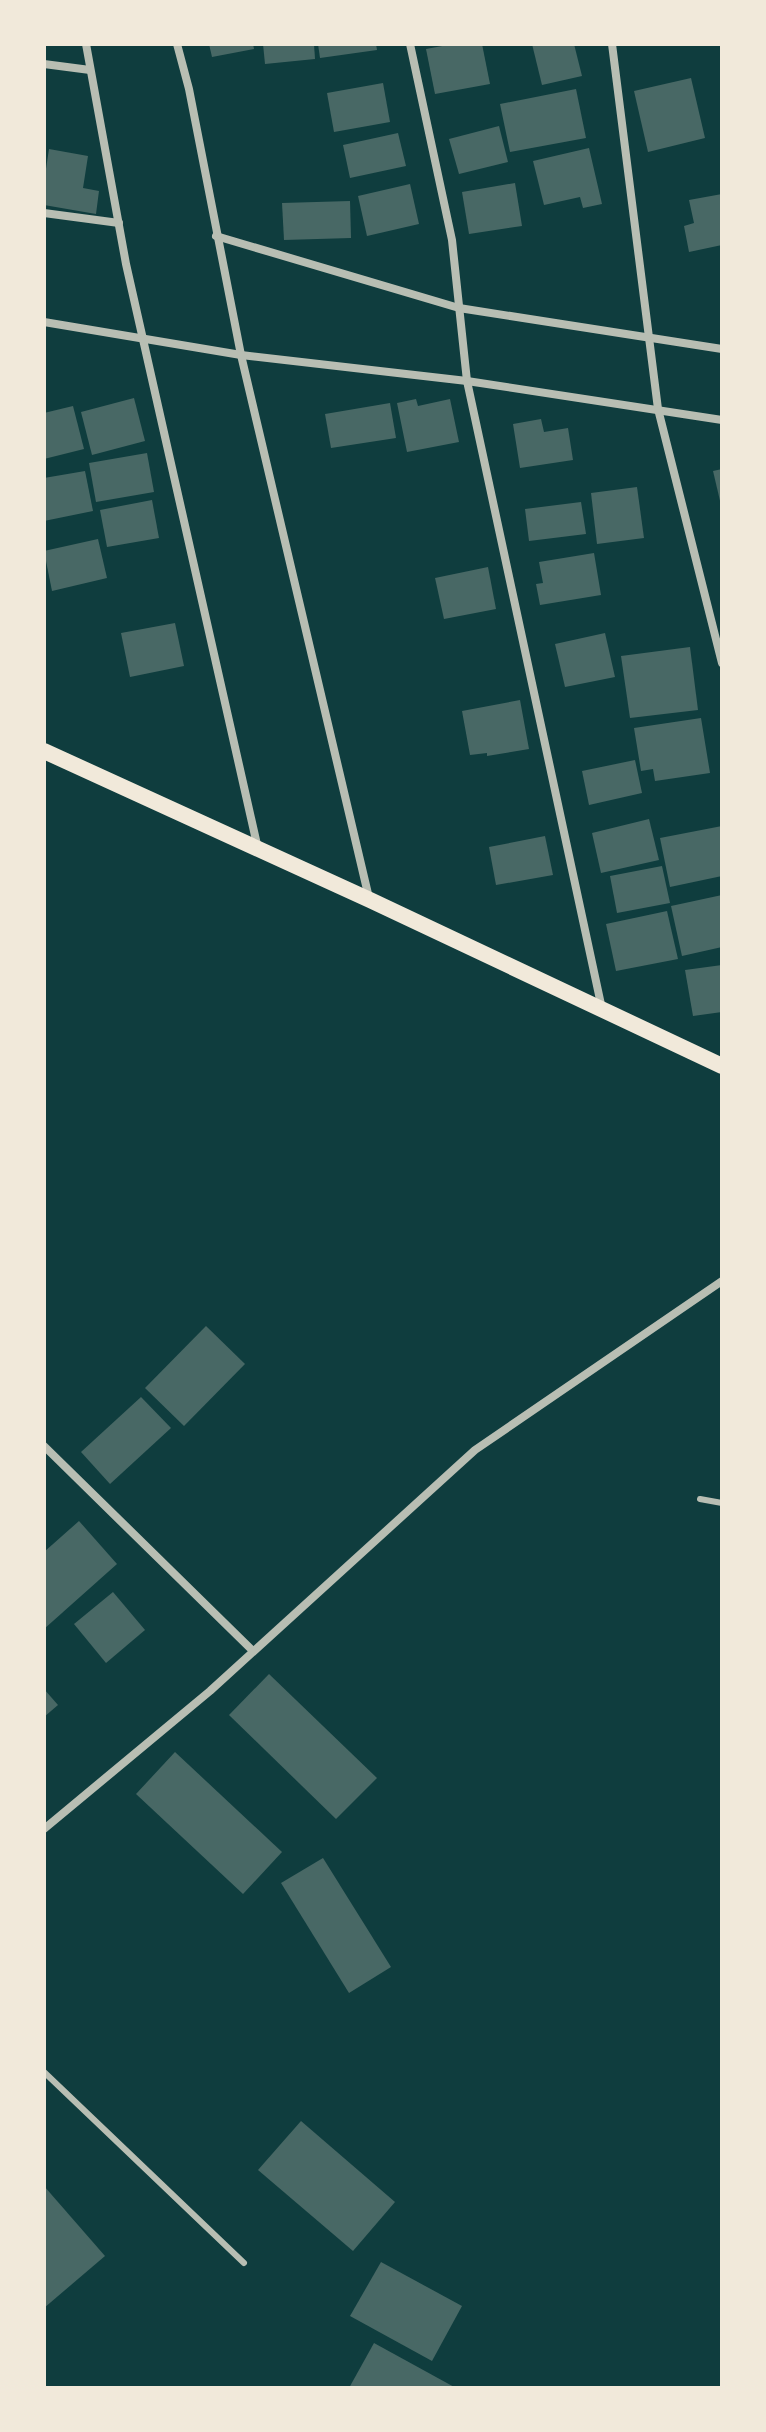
<svg xmlns="http://www.w3.org/2000/svg" width="766" height="2432" viewBox="0 0 766 2432" font-family="'Open Sans',sans-serif">
	<style>
		.building { fill: #486865 }
		.lines { fill: none; stroke-linecap: round; stroke-linejoin: round }
		.service { stroke: #b8beb3; stroke-width: 6 }
		.minor { stroke: #b8beb3; stroke-width: 8 }
		.secondary { stroke: #f1e9da; stroke-width: 16 }
	</style>
	<rect width="100%" height="100%" fill="#0f3d3e"/>
	<!-- building -->
	<g class="building">
		<polygon points="209,44 253,44 254,49 212,57"/>
		<polygon points="263,44 314,44 315,59 265,64"/>
		<polygon points="318,44 376,44 377,50 320,58"/>
		<polygon points="453,44 482,44 490,84 435,94 426,49"/>
		<polygon points="532,44 574,44 582,76 542,85"/>
		<polygon points="691,78 705,138 648,152 634,91"/>
		<polygon points="383,83 390,122 334,132 327,93"/>
		<polygon points="576,89 586,138 510,152 500,104"/>
		<polygon points="499,126 508,162 459,174 449,139"/>
		<polygon points="398,133 406,166 350,178 343,145"/>
		<polygon points="589,148 602,204 583,208 580,197 544,205 533,161"/>
		<polygon points="49,149 88,156 83,188 99,191 96,214 44,205 44,182"/>
		<polygon points="515,183 522,226 469,234 462,192"/>
		<polygon points="410,184 419,224 367,236 358,196"/>
		<polygon points="722,194 722,245 689,252 684,226 694,223 689,200"/>
		<polygon points="350,201 351,238 284,240 282,203"/>
		<polygon points="134,398 145,441 92,455 81,412"/>
		<polygon points="416,399 418,406 450,399 459,442 407,452 397,403"/>
		<polygon points="390,403 396,438 331,448 325,414"/>
		<polygon points="73,406 84,449 44,459 44,413"/>
		<polygon points="541,419 544,432 568,428 573,460 520,468 513,424"/>
		<polygon points="147,453 154,492 96,502 89,463"/>
		<polygon points="722,469 722,505 721,505 713,471"/>
		<polygon points="85,471 93,511 44,521 44,478"/>
		<polygon points="637,487 644,538 597,544 591,493"/>
		<polygon points="152,500 159,538 107,547 100,510"/>
		<polygon points="581,502 586,534 529,541 525,509"/>
		<polygon points="98,539 107,578 52,591 44,551"/>
		<polygon points="594,553 601,595 540,605 536,584 543,583 539,562"/>
		<polygon points="488,567 496,609 444,619 435,578"/>
		<polygon points="175,623 184,666 130,677 121,633"/>
		<polygon points="605,633 615,677 565,687 555,644"/>
		<polygon points="690,647 698,710 630,718 621,656"/>
		<polygon points="520,700 529,749 487,756 487,753 470,755 462,711"/>
		<polygon points="701,718 710,773 655,781 653,769 641,771 634,728"/>
		<polygon points="635,760 642,793 589,805 582,771"/>
		<polygon points="649,819 659,860 601,873 592,833"/>
		<polygon points="722,826 722,876 670,887 660,838"/>
		<polygon points="545,836 553,875 496,885 489,847"/>
		<polygon points="662,866 670,903 617,913 610,876"/>
		<polygon points="722,895 722,947 682,956 671,906"/>
		<polygon points="667,911 678,959 616,971 606,924"/>
		<polygon points="722,965 722,1012 693,1016 685,970"/>
		<polygon points="206,1326 245,1364 184,1426 145,1388"/>
		<polygon points="141,1397 171,1428 110,1484 81,1452"/>
		<polygon points="79,1521 117,1564 44,1629 44,1552"/>
		<polygon points="113,1592 145,1630 106,1663 74,1624"/>
		<polygon points="269,1674 377,1778 336,1819 229,1715"/>
		<polygon points="44,1689 58,1705 44,1717"/>
		<polygon points="175,1752 282,1852 243,1894 136,1794"/>
		<polygon points="323,1858 391,1967 349,1993 281,1883"/>
		<polygon points="301,2121 395,2202 353,2251 258,2170"/>
		<polygon points="44,2186 105,2256 44,2308"/>
		<polygon points="381,2262 462,2306 432,2361 350,2316"/>
		<polygon points="374,2343 456,2388 349,2388"/>
	</g>
	<g class="lines">
		<!-- service -->
		<g class="service">
			<polyline points="700,1499 722,1503"/>
			<polyline points="44,2072 244,2263"/>
		</g>
		<!-- minor -->
		<g class="minor">
			<polyline points="86,44 126,264 258,849"/>
			<polyline points="177,44 189,89 241,355 369,898"/>
			<polyline points="410,44 452,240 467,381 602,1009"/>
			<polyline points="612,44 658,409 722,663"/>
			<polyline points="44,64 90,70"/>
			<polyline points="44,213 119,223"/>
			<polyline points="216,236 459,308 722,349"/>
			<polyline points="44,322 241,355 467,381 722,420"/>
			<polyline points="44,1446 253,1651"/>
			<polyline points="44,1829 210,1691 475,1450 722,1281"/>
		</g>
		<!-- secondary -->
		<polyline class="secondary" points="44,751 370,900 722,1066"/>
	</g>
	<!-- border -->
	<rect width="766" height="2432" fill="none" stroke="#f1e9da" stroke-width="92"/>
</svg>
